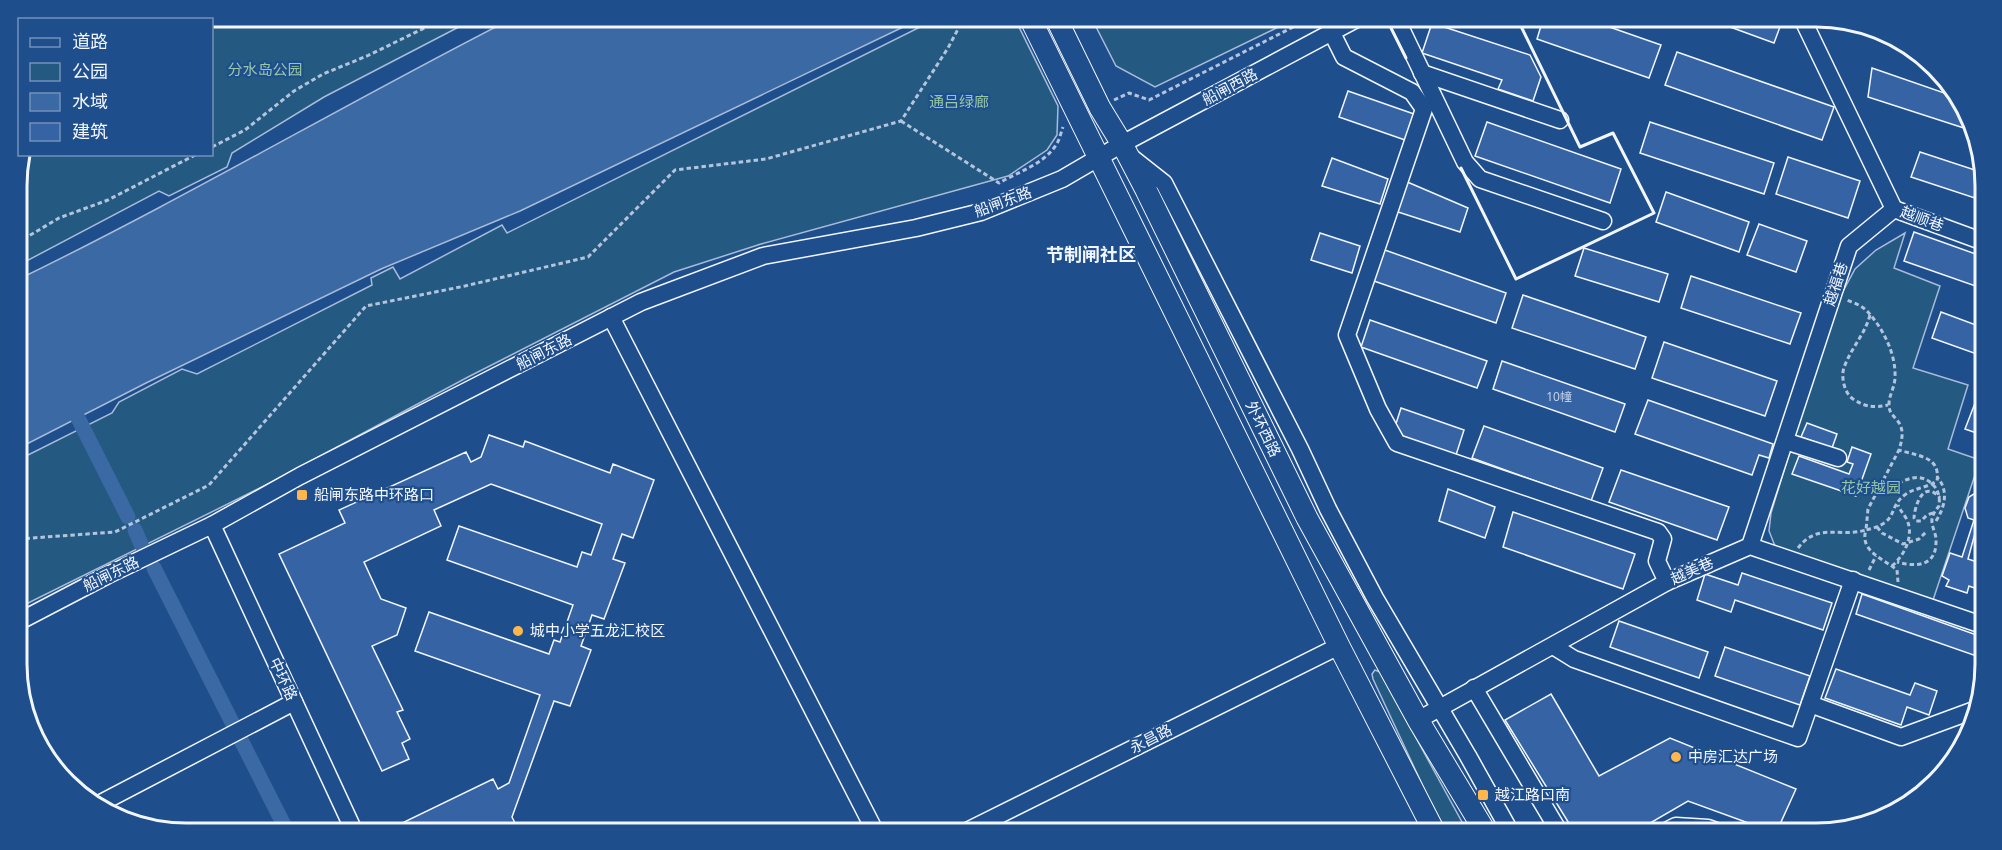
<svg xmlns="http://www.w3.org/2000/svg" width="2002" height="850" viewBox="0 0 2002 850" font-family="'Noto Sans','Noto Sans SC',sans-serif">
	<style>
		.green { fill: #245a82; stroke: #a8bbd7; stroke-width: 1.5 }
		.water { fill: #3b69a3; stroke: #a8bbd7; stroke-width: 1.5 }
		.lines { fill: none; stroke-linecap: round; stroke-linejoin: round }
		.canal { stroke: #3b69a3; stroke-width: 15 }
		.building { fill: #3563a3; stroke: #f2f6ff; stroke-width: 1.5 }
		.minor-casing { stroke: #f2f6ff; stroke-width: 19 }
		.major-casing { stroke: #f2f6ff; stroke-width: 23 }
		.path { stroke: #b3c4dc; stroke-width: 3; stroke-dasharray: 4.5 3; stroke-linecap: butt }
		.minor { stroke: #1f4e8c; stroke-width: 16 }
		.major { stroke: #1f4e8c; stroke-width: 21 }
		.path-bridge { stroke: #b3c4dc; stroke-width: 3; stroke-dasharray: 4.5 3; stroke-linecap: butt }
		.wall { stroke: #f2f6ff; stroke-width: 3 }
		.poi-dot { fill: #ffb74d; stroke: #1f4e8c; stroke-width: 2 }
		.labels { text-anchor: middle; stroke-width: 4.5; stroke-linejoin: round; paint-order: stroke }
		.number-label { font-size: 12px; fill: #c3d1e8 }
		.park-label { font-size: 15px; fill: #97c8a6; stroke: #1f4e8c }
		.street-label { font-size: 15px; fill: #f2f6ff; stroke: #1f4e8c }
		.poi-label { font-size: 15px; fill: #f2f6ff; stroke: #1f4e8c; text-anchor: start }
		.quarter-label { font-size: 18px; font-weight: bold; fill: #f2f6ff; stroke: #1f4e8c }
		.rim { fill: none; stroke: #f2f6ff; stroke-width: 3 }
	</style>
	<rect width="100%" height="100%" fill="#1f4e8c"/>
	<!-- green -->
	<g class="green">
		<polygon points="186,17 478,17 324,97 232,153 227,167 169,196 159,191 17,266 17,175 22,155 212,154 212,20 171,19"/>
		<polygon points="940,17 1014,17 1058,106 1057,135 1047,150 1008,176 761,244 674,272 468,377 270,483 18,608 18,460 112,413 119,402 182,369 197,374 372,285 371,278 393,267 400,279 502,225 507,233"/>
		<polygon points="1091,17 1299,17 1155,87 1116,66"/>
		<polygon points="1905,233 1894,268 1940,286 1913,368 1968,385 1948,449 1980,460 1932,603 1775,546 1769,531 1771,513 1811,382 1840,297 1855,269 1876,250"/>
		<polygon points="1375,670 1380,672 1468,833 1447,833 1428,797 1373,679 1372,674"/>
	</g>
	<!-- water -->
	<path class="water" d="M515,17H924L520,211L381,269L146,383L17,449V280C186,198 348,102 515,17Z"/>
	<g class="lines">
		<!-- canal -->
		<g class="canal">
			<polyline points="78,418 128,517"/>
			<polyline points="135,530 141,544"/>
			<polyline points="154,568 288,833"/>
		</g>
	</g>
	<!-- building -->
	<g class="building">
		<polygon points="1544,16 1578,16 1661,45 1649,78 1537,39"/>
		<polygon points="1700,16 1784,16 1774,43"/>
		<polygon points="1432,23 1530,55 1541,77 1533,101 1498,89 1502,80 1422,53"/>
		<polygon points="1677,52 1834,107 1822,140 1665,85"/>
		<polygon points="1872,68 1956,97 1970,130 1868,97"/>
		<polygon points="1348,91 1414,114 1405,140 1339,117"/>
		<polygon points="1487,122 1621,169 1610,203 1475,156"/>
		<polygon points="1650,122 1774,163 1764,194 1640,153"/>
		<polygon points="1920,152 1984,173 1984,201 1911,177"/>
		<polygon points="1788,157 1860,181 1848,218 1776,194"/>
		<polygon points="1332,158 1388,179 1380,204 1322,186"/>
		<polygon points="1405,181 1468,208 1460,232 1395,211"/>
		<polygon points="1666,192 1749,222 1739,252 1656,222"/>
		<polygon points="1759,224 1807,241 1796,272 1747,255"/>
		<polygon points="1914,232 1984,257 1984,289 1904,261"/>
		<polygon points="1320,233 1360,246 1352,273 1311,260"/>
		<polygon points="1584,248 1668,274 1659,302 1575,276"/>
		<polygon points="1382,249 1506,293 1496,323 1371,280"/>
		<polygon points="1691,276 1801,313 1790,344 1681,308"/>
		<polygon points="1523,295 1646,337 1635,369 1512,328"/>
		<polygon points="1941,312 1984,328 1985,357 1932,338"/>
		<polygon points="1370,320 1487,361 1477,388 1361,347"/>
		<polygon points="1664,342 1777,381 1765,416 1652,378"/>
		<polygon points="1502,361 1625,404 1615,432 1493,389"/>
		<polygon points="1977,398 1985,401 1985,436 1965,429"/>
		<polygon points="1648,400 1773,444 1769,458 1759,455 1752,475 1635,434"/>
		<polygon points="1401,408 1464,430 1456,455 1393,433"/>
		<polygon points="1807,423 1837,434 1832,448 1801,437"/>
		<polygon points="1484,426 1603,468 1591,501 1472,458"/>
		<polygon points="489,435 523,447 525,441 610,473 613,464 654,480 633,538 622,534 613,559 625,563 604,619 592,615 581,646 591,650 570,706 554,701 512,817 520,833 405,833 400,824 493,779 498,789 509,783 540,695 415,651 429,612 549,654 554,640 560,642 573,605 447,560 459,526 577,567 582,552 591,555 602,524 491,484 434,510 441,526 364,562 381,599 406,608 397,635 372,646 403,710 397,712 410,739 402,743 409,759 382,771 279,554 345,523 339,510 466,452 471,462 481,457"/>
		<polygon points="1852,447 1871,454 1856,496 1792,474 1799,456 1849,474 1853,464 1847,462"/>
		<polygon points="1621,470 1729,507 1717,540 1609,502"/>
		<polygon points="1448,489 1495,507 1485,538 1439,521"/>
		<polygon points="1977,492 1985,495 1985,523 1978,522 1968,559 1983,564 1985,560 1985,592 1969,586 1967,593 1946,586 1949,580 1942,576 1950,553 1962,557 1974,520 1968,518 1965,508 1969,497"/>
		<polygon points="1513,512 1635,554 1623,589 1503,547"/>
		<polygon points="1742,573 1832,603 1823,630 1735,600 1731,612 1697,600 1705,574 1738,585"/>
		<polygon points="1862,594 1985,638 1985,659 1856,614"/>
		<polygon points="1619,621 1708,652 1699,678 1610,647"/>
		<polygon points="1725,647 1810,676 1800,705 1715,676"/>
		<polygon points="1836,669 1910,695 1915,683 1937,691 1929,715 1907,707 1901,725 1825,698"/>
		<polygon points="1551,694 1599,776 1670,738 1796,789 1776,833 1688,801 1633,833 1575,833 1505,720"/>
	</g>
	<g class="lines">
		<defs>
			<g id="minor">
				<polyline points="1395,16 1465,162 1480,179 1603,221"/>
				<polyline points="1332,33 1344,57 1412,92 1424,109 1347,335 1378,409 1397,443 1658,532 1663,539 1657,561 1667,582"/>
				<polyline points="1422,73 1560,120"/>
				<polyline points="1131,157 1164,183 1300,449 1328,509 1375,598 1468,756 1511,833"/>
				<polyline points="1894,209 1984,242"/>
				<polyline points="611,317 876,833"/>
				<polyline points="1785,441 1838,458"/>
				<polyline points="212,525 355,833"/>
				<polyline points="1750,546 1849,246 1894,209 1801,16"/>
				<polyline points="18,622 108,575 212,525 300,476 641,302 763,256 916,228 981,212 1062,179 1122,144 1362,16"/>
				<polyline points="1553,646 1574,659 1798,738 1853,580"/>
				<polyline points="1474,688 1560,833"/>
				<polyline points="1810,704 1901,737 1977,709"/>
				<polyline points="1418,720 1667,582 1750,546 1985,626"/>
				<polyline points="99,804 294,702"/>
				<polyline points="963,833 1339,646"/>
				<polyline points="1662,833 1676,826 1708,828 1722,833"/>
			</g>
			<g id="major">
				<polyline points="1029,16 1339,646 1435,833"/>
				<polyline points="1055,16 1100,108 1122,144 1146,190 1307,518 1418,720 1486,833"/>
			</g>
		</defs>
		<!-- minor casing -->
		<use href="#minor" class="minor-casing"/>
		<!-- major casing -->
		<use href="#major" class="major-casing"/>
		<!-- path -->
		<g class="path">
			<polyline points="1114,100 1129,93 1149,100 1315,16"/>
			<path d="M901,121L999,183C1018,172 1044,164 1056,145C1060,139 1061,132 1063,127"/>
			<polyline points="212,147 245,130 294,91 323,74 367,56 449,16"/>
			<polyline points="17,243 59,218 108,200 197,154"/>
			<path d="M1870,315C1865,334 1852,347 1845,365C1840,375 1844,393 1853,399C1865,407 1874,408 1888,405"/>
			<path d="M1933,513L1927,515L1921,521H1916L1914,518C1915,504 1924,479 1940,498"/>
			<path d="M1936,521C1945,507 1949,490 1937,477"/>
			<polyline points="1877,527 1882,533 1903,544 1919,539 1926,532"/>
			<polyline points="18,539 115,532 209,485 366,306 465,286 588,257 675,170 766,159 901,121 948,48 965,16"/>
			<path d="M1798,548C1818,522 1839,538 1866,530L1868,509L1899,450C1910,417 1888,421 1889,404C1889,395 1895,387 1895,377C1896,354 1883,328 1867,311C1861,305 1854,303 1847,300"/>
			<path d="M1892,566C1905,555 1915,534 1906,518C1903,513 1900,510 1898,505"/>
			<polyline points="1869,570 1876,556"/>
			<path d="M1898,582L1897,570C1884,559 1859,551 1866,530C1901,522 1886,508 1906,494C1915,488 1926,488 1937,481C1941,456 1917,456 1899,450"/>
		</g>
		<!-- minor -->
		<use href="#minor" class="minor"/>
		<!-- major -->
		<use href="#major" class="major"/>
		<!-- path-bridge -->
		<path class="path-bridge" d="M1877,490C1896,490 1916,464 1935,487C1939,493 1940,499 1939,506C1936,510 1933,513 1932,519C1931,527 1937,534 1936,542C1936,567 1915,567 1897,562"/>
		<!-- wall -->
		<g class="wall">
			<polyline points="1391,28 1406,58"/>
			<polyline points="1461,168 1516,279 1654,213 1613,133 1580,147 1516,16"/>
		</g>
	</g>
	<!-- markers -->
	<g class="poi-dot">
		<rect x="296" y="489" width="12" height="12" rx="3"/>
		<circle cx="518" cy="631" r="6"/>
		<circle cx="1676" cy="757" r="6"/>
		<rect x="1477" y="789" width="12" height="12" rx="3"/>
	</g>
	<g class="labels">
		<!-- number labels -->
		<g class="number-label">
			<text x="1559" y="401">10幢</text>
		</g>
		<!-- park labels -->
		<g class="park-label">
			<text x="265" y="75">分水岛公园</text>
			<text x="959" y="107">通吕绿廊</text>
			<text x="1871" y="493">花好越园</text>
		</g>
		<!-- street labels -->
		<g class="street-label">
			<text transform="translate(1230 87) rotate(-28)" y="5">船闸西路</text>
			<text transform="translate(1003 202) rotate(-20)" y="5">船闸东路</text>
			<text transform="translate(1922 219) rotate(20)" y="5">越顺巷</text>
			<text transform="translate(1836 284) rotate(-72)" y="5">越福巷</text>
			<text transform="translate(544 352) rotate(-27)" y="5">船闸东路</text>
			<text transform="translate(1263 429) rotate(64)" y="5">外环西路</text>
			<text transform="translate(1692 571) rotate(-24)" y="5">越美巷</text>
			<text transform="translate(111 574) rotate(-26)" y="5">船闸东路</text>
			<text transform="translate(283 679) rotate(65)" y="5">中环路</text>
			<text transform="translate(1151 739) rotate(-27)" y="5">永昌路</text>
		</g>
		<!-- poi labels -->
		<g class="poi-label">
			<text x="314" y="500">船闸东路中环路口</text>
			<text x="530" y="636">城中小学五龙汇校区</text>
			<text x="1688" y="762">中房汇达广场</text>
			<text x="1495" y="800">越江路口南</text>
		</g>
		<!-- quarter labels -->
		<g class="quarter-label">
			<text x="1091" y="261">节制闸社区</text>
		</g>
	</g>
	<!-- crop -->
	<path d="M0 0H2002V850H0ZM186 27H1816A159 159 0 0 1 1975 186V664A159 159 0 0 1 1816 823H186A159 159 0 0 1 27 664V186A159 159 0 0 1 186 27Z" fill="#1f4e8c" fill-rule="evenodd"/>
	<path class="rim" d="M186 27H1816A159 159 0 0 1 1975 186V664A159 159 0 0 1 1816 823H186A159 159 0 0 1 27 664V186A159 159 0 0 1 186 27Z"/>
	<!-- legend -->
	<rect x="18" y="18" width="195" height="138" fill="#1f4e8c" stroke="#7391ba" stroke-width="1.5"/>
	<rect x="30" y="38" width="30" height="9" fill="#1f4e8c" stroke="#7391ba" stroke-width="1.5"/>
	<text x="72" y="48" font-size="18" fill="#f2f6ff">道路</text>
	<rect x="30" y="63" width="30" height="18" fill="#245a82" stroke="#7391ba" stroke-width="1.5"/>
	<text x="72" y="78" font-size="18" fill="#f2f6ff">公园</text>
	<rect x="30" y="93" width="30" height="18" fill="#3b69a3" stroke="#7391ba" stroke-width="1.5"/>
	<text x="72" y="108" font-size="18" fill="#f2f6ff">水域</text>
	<rect x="30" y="123" width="30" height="18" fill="#3563a3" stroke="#7391ba" stroke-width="1.5"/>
	<text x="72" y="138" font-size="18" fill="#f2f6ff">建筑</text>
</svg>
